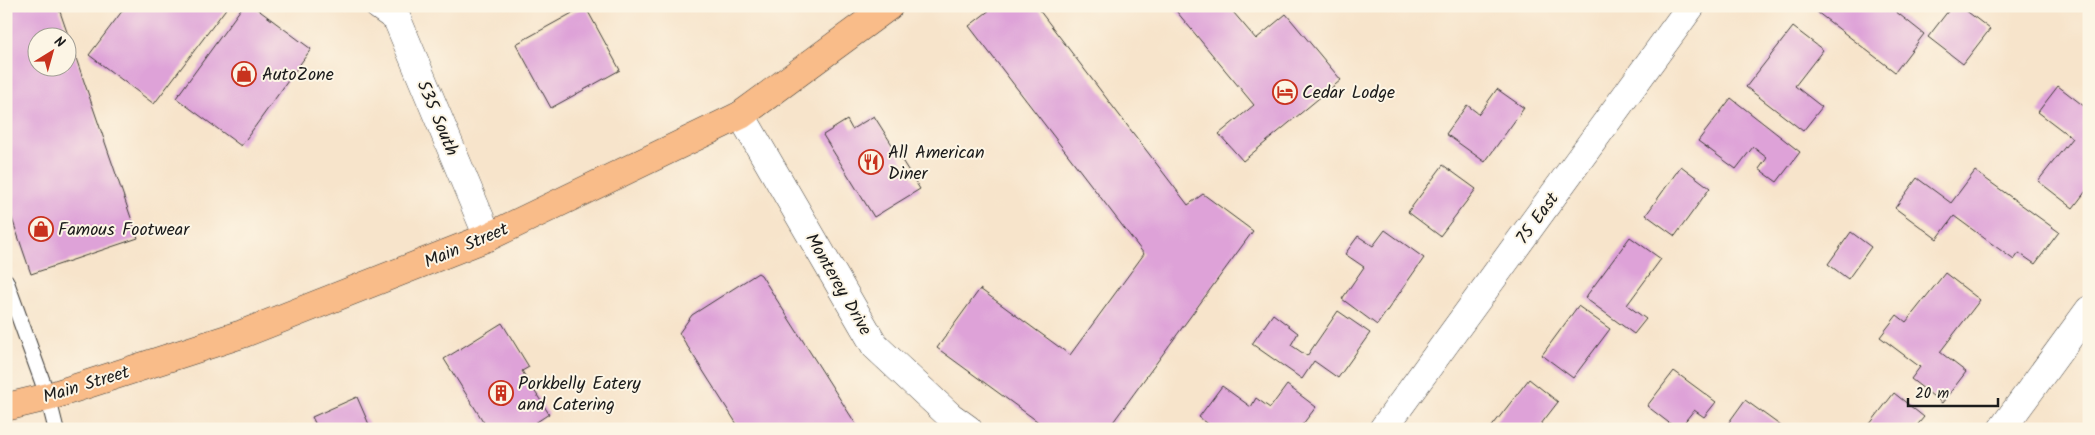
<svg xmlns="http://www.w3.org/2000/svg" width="2095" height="435" viewBox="0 0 2095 435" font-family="Kalam,sans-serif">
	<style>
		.building { fill: #dea2d8; fill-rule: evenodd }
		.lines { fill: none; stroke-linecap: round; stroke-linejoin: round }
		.service-casing { stroke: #3d3a36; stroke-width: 17 }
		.minor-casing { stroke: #3d3a36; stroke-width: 29 }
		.primary-casing { stroke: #3d3a36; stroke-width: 29 }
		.service { stroke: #fff; stroke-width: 15 }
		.minor { stroke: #fff; stroke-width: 28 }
		.primary { stroke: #f9bc89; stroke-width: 28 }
		.labels { text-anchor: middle; stroke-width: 4; stroke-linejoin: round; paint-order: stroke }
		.poi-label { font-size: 18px; fill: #1c1c1c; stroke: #fcf5e5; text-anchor: start }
		.street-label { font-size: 18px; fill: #1c1c1c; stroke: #fcf5e5 }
	</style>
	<rect width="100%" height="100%" fill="#fcf5e5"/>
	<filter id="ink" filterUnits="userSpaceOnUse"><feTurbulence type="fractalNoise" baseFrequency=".02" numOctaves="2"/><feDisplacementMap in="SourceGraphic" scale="10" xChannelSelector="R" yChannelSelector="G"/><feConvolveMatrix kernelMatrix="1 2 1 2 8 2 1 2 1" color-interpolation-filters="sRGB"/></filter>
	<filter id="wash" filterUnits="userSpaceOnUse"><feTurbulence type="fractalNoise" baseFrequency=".0096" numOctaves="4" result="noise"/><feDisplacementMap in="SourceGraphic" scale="20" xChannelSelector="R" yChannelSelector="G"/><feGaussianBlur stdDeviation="1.12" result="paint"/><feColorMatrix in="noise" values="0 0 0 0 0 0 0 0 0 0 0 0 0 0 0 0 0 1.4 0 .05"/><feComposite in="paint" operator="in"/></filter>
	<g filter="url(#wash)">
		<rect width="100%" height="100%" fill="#f7e4cb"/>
		<g id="blocks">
			<!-- building -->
			<g class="building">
				<path d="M6,6H58L138,238L31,274L6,201ZM38,38H68V68H38Z"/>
				<polygon points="126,6 228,6 154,104 89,55"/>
				<polygon points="243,6 253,6 311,49 241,146 176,98"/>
				<polygon points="585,6 620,70 551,108 516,44"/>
				<polygon points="995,6 1036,6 1188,205 1203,194 1253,231 1108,429 1048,429 937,348 980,289 1070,355 1144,254 969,26"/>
				<polygon points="1172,6 1228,6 1256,39 1286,14 1341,80 1243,161 1219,134 1254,105"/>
				<polygon points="1821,6 1899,6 1895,11 1924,34 1895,72 1817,12"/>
				<polygon points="1952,6 1960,6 1990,29 1963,64 1928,37"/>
				<polygon points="2081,6 2089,6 2089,13"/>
				<polygon points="1793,27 1823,50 1795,86 1822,107 1803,131 1746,87"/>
				<polygon points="2058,86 2089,110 2089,187 2073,208 2038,181 2072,138 2038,112"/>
				<polygon points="1497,89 1524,108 1485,162 1446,134 1467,105 1479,114"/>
				<polygon points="1731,98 1800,152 1777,182 1759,169 1767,158 1753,147 1736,169 1698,141"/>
				<polygon points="874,116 920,189 874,217 823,135 847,120 852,129"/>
				<polygon points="1443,165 1476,189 1440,236 1408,212"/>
				<polygon points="1681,166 1710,188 1675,236 1646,215"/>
				<polygon points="1975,171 2059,232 2035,264 2019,253 2014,260 1954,216 1937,239 1895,208 1917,178 1951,203"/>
				<polygon points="1385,230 1424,258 1377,325 1342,299 1364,267 1345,254 1358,236 1373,246"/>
				<polygon points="1851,232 1871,247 1848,279 1828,264"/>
				<polygon points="1630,237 1661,259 1627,305 1646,319 1634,334 1585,298"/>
				<polygon points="758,273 761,275 859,429 740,429 679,333 692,315"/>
				<polygon points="1945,273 1980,300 1940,352 1966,372 1942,403 1911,379 1920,367 1880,337 1897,315 1906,322"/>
				<polygon points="1578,306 1610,329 1573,378 1542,355"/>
				<polygon points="1338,311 1370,333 1338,378 1314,361 1302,379 1252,344 1273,314 1298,333 1291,345 1307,356"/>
				<polygon points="502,323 529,367 522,371 549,414 526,429 488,429 444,359"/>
				<polygon points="1674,371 1716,402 1704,417 1694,410 1679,429 1677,429 1647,406"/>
				<polygon points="1529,379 1558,402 1541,424 1547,429 1490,429"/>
				<polygon points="1287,385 1316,407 1299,429 1215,429 1199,417 1222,386 1251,407 1256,398 1270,408"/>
				<polygon points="1894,393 1924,417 1914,429 1866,429"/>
				<polygon points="357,397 371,429 318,429 312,417"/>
				<polygon points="1745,400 1781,426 1779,429 1724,429"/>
			</g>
		</g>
	</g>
	<g filter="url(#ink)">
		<use href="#blocks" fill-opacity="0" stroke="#3d3a36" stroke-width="1"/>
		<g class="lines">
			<defs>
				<polyline id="service" points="6,281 48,397 56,429"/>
				<g id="minor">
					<polyline points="379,6 397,19 488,237"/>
					<polyline points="741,115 875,346 950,416 968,429"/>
					<polyline points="1383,429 1691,6"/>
					<polyline points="2002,429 2089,310"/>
				</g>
				<polyline id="primary" points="6,407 48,397 242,334 488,237 741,115 889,6"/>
			</defs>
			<!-- service casing -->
			<use href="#service" class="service-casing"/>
			<!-- minor casing -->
			<use href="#minor" class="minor-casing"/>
			<!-- primary casing -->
			<use href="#primary" class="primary-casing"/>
			<!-- service -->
			<use href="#service" class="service"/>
			<!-- minor -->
			<use href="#minor" class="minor"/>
			<!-- primary -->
			<use href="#primary" class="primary"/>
		</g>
	</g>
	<!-- icons -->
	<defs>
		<symbol id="shop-ring" viewBox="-11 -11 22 22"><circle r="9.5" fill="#fcf5e5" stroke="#c8321e" stroke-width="1.5"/><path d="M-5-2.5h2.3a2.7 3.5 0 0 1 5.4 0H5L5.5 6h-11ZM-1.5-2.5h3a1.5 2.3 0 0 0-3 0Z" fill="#c8321e"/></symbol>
		<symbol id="hotel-ring" viewBox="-11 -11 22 22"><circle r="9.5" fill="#fcf5e5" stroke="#c8321e" stroke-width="1.5"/><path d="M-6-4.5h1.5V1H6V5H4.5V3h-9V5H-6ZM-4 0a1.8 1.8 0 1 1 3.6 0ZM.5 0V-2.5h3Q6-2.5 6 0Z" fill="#c8321e"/></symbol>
		<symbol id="restaurant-ring" viewBox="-11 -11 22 22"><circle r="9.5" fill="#fcf5e5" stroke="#c8321e" stroke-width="1.5"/><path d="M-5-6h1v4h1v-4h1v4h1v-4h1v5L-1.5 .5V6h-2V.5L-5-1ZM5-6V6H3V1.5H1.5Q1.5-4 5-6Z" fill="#c8321e"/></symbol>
		<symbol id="building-ring" viewBox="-11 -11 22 22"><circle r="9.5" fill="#fcf5e5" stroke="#c8321e" stroke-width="1.5"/><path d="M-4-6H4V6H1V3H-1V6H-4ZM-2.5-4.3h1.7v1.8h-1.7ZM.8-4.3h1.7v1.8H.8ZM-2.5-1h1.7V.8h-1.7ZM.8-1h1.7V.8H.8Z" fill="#c8321e"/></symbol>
	</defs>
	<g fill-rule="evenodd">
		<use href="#shop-ring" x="230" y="60" width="28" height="28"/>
		<use href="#hotel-ring" x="1271" y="78" width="28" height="28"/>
		<use href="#restaurant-ring" x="857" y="148" width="28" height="28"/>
		<use href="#shop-ring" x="27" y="215" width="28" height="28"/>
		<use href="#building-ring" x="487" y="379" width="28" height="28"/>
	</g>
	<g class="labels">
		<!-- poi labels -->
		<g class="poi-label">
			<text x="262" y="80">AutoZone</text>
			<text x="1302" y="98">Cedar Lodge</text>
			<text x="888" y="158">All American<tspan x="888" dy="21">Diner</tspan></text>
			<text x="58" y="235">Famous Footwear</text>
			<text x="518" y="389">Porkbelly Eatery<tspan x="518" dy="21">and Catering</tspan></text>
		</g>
		<!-- street labels -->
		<g class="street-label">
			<text transform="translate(438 118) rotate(67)" y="6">535 South</text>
			<text transform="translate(1537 218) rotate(-54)" y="6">75 East</text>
			<text transform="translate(466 245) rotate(-23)" y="6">Main Street</text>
			<text transform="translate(839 284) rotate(60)" y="6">Monterey Drive</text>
			<text transform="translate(86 384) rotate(-17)" y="6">Main Street</text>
		</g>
	</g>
	<!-- margin -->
	<rect width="2095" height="435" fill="none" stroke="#fcf5e5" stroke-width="25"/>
	<!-- north arrow -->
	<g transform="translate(52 52) rotate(37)"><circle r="24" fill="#fcf5e5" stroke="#a29e95"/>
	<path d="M0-4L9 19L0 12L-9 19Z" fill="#c8321e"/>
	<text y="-8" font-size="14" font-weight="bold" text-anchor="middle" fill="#1c1c1c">N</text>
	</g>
	<!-- scale -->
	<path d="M1908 398v8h90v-8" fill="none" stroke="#1c1c1c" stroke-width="2.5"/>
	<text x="1915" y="398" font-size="15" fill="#1c1c1c" stroke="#fcf5e5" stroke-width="4" paint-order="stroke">20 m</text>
</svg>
